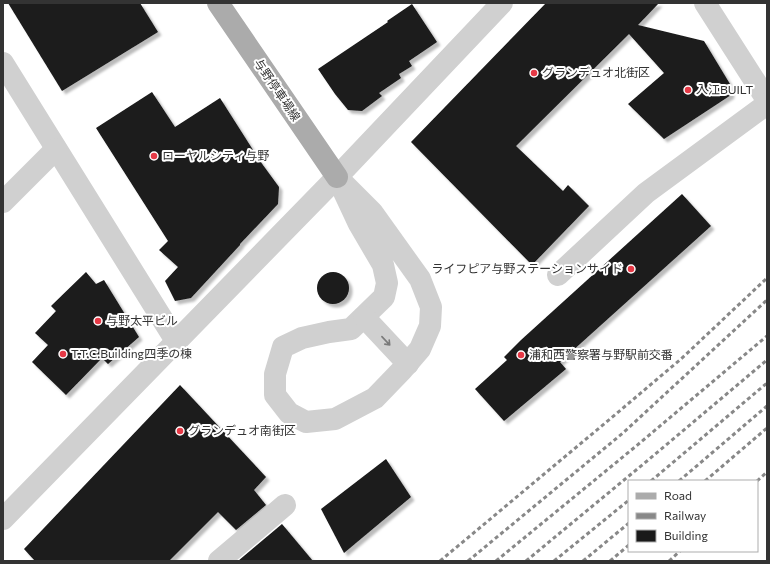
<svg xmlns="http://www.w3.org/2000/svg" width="770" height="564" viewBox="0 0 770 564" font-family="Commissioner,'Noto Sans JP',sans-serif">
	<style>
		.building { fill: #1a1a1a; filter: url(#shadow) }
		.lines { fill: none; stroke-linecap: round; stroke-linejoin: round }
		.minor { stroke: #d0d0d0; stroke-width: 22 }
		.major { stroke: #ababab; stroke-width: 22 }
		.rail { stroke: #888; stroke-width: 3; stroke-dasharray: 4 3; stroke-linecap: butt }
		.oneway { stroke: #7a7a7a }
		.poi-dot { fill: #e63946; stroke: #fff; stroke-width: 1.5 }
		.labels { text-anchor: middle; stroke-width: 4; stroke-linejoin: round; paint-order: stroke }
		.poi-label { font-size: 12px; fill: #333; stroke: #fff; text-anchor: start }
		.street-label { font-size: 12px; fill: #333; stroke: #fff }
	</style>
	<defs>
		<filter id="shadow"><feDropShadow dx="3.5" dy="3.5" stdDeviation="1" flood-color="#0004"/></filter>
	</defs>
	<rect width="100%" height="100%" fill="#fff"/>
	<!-- building -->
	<g class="building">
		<polygon points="8,3 140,3 158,32 62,91"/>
		<polygon points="546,3 659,3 638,25 704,41 730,84 731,95 664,139 628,104 664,73 629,34 516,146 563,191 568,185 589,206 532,265 411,142"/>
		<polygon points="412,4 437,42 409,61 412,66 399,74 401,78 379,93 382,96 362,111 348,110 335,94 318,69 388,22 387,21"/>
		<polygon points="152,92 175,127 220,98 260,161 279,187 278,204 240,244 240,245 191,298 175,301 165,281 178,267 159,250 168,241 96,128"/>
		<polygon points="682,194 711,226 560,362 566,369 504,421 475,389 507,360 504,357 521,340"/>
		<polygon points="86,272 96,284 104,280 139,337 108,364 102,358 66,395 32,362 48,345 35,333 56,311 51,306"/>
		<circle cx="333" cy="288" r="16"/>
		<polygon points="180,385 266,477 254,490 266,505 236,530 218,512 169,561 35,561 24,549"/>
		<polygon points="386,459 411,497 344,553 321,509"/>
		<polygon points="282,524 313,561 238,561"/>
	</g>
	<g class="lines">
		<!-- minor -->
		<g class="minor">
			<polyline points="705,3 767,100"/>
			<polyline points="3,63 176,341"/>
			<polygon points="337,177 372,212 420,279 431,307 430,326 420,349 402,370 375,398 335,419 306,422 289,413 275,395 275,374 283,347 302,338 329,332 351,329 384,297 387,283 383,265 359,224"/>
			<polyline points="3,202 56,149"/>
			<polyline points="558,275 646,193 767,104"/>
			<polyline points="364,317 408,364"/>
			<polyline points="3,519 337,177 502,3"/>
			<polyline points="219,561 285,505"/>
		</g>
		<!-- major -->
		<polyline class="major" points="218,3 337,177"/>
		<!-- rail -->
		<g class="rail">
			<polyline points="651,481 767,383"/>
			<polyline points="679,481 767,406"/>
			<polyline points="705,481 767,428"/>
			<polyline points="757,481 767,472"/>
			<polyline points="440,561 610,419 681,359 767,278"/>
			<polyline points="468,561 623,433 767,300"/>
			<polyline points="496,561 635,447 767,336"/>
			<polyline points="526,561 647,461 767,360"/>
			<polyline points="554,561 629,500"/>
			<polyline points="583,561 629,523"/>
			<polyline points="610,561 629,545"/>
			<polyline points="669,561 680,551"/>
		</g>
	</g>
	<!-- one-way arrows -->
	<defs><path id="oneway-shaft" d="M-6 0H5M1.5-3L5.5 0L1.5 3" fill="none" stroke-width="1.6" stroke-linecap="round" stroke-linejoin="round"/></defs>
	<use class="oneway" href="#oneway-shaft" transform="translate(386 341) rotate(47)"/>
	<!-- markers -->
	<g class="poi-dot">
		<circle cx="534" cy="73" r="4"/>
		<circle cx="688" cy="90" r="4"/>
		<circle cx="154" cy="156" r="4"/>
		<circle cx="631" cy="269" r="4"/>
		<circle cx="98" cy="321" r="4"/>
		<circle cx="63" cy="354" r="4"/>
		<circle cx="521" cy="355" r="4"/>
		<circle cx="180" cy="431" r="4"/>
	</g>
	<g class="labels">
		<!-- poi labels -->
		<g class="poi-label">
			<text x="542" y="77">グランデュオ北街区</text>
			<text x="696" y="94">入江BUILT</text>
			<text x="162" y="160">ローヤルシティ与野</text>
			<text x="623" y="273" text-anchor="end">ライフピア与野ステーションサイド</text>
			<text x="106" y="325">与野太平ビル</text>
			<text x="71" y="358">T.T.C.Building四季の棟</text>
			<text x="529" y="359">浦和西警察署与野駅前交番</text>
			<text x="188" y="435">グランデュオ南街区</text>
		</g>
		<!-- street labels -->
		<g class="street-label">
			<text transform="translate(277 90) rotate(56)" y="4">与野停車場線</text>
		</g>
	</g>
	<!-- border -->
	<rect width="770" height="564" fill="none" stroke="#333333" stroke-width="8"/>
	<!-- legend -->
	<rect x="628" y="480" width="130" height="72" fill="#ffffff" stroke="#adadad"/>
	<rect x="636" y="493" width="20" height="6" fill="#ababab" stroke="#adadad"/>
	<text x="664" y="500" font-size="12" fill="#333333">Road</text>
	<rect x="636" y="513" width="20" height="6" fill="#888888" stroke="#adadad"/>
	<text x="664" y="520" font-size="12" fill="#333333">Railway</text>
	<rect x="636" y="530" width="20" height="12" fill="#1a1a1a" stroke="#adadad"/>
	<text x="664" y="540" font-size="12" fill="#333333">Building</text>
</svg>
